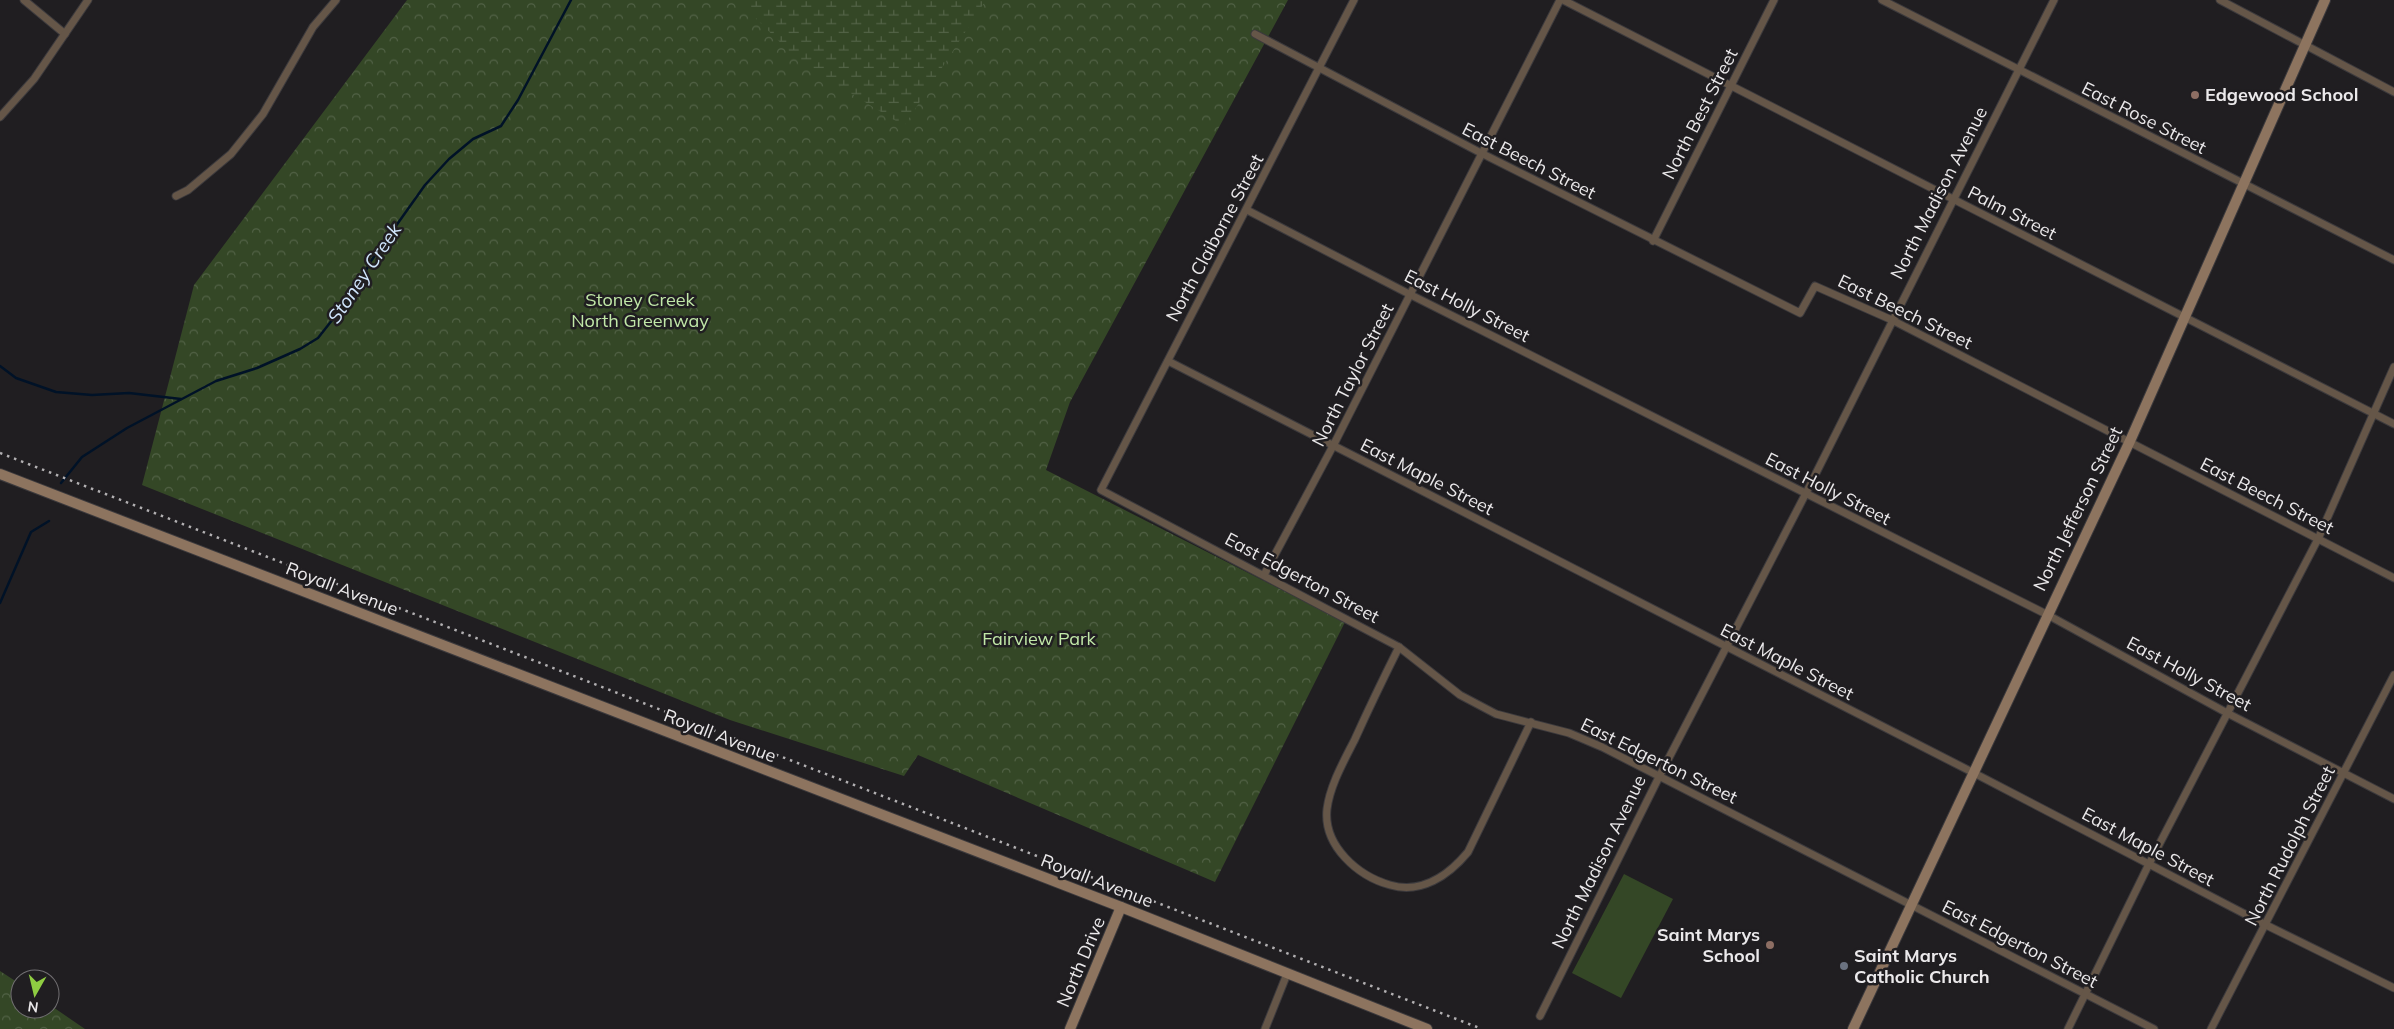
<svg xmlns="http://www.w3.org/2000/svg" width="2394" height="1029" viewBox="0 0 2394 1029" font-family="Mulish,sans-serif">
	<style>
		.green { fill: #344726 }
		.forest { fill: url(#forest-crowns) }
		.wetland { fill: url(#wetland-marsh) }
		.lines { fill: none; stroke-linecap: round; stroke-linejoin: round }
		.stream { stroke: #001227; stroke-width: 2.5 }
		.street-casing { stroke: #3c3a3d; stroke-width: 9 }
		.secondary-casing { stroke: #3c3a3d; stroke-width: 12 }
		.street { stroke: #655648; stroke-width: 7 }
		.secondary { stroke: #8d745f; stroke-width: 10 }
		.rail { stroke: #b2b0b2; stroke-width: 2.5; stroke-dasharray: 2.5 5; stroke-linecap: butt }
		.education-dot { fill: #8d6e63; stroke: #201e21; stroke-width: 2 }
		.worship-dot { fill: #6b7280; stroke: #201e21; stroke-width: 2 }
		.labels { text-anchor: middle; stroke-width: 5; stroke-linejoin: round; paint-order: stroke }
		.poi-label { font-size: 18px; font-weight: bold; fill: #ebe9eb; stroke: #201e21; text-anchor: start }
		.street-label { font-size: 18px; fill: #ebe9eb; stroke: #201e21 }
		.park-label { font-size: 18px; fill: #c1e8a8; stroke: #201e21 }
		.water-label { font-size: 19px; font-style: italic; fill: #d1e6fd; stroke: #201e21 }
	</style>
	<defs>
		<pattern id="forest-crowns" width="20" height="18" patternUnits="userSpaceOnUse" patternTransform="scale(1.25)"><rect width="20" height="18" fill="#344726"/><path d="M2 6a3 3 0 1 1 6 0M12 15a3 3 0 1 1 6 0" fill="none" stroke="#526246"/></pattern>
		<pattern id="wetland-marsh" width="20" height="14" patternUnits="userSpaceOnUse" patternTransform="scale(1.25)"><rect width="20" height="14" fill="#344726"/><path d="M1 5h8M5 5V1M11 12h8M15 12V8" fill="none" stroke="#526246"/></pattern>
	</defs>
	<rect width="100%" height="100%" fill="#201e21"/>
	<!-- green -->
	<polygon class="green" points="1624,874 1673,899 1621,998 1572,973"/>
	<!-- forest -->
	<g class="forest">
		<polygon points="407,0 1288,0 1070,402 1046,470 1345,622 1215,882 918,755 904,776 730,720 142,485 194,285"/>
		<polygon points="0,971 20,984 20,1009 50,1009 50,1005 85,1029 0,1029"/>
	</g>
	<!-- wetland -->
	<polygon class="wetland" points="737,0 986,0 904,126 800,62"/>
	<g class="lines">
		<!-- stream -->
		<g class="stream">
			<polyline points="0,366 16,378 56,392 92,395 129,393 181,399"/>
			<polyline points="61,483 82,457 127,428 216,381 257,368 300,349 318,338 355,291 371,261 425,185 449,159 473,139 501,126 518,100 571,0"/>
			<polyline points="0,603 31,532 49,521"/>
		</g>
		<defs>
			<g id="street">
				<polyline points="24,0 65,34"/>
				<polyline points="1354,0 1101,490 1399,647 1460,695 1496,714 1569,733 1602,747 2154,1029"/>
				<polyline points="1563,0 2394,424"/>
				<polyline points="1882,0 2394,260"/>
				<polyline points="2220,0 2394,92"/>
				<polyline points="1255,34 1481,153 1800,313 1815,286 1892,320 2394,578"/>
				<polyline points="0,117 34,79 88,0"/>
				<polyline points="176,196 188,190 231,154 263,114 313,27 336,0"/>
				<polyline points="1247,210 1411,295 2046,614 2229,714 2394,799"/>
				<polyline points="1653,241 1774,0"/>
				<polyline points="1168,361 1972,772 2266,925 2394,988"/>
				<polyline points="1264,575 1333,446 1560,0"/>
				<path d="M1399,647C1384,677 1369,708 1355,739C1344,761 1330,785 1327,809C1323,846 1358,876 1390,885C1421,894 1448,876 1468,852L1531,722"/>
				<polyline points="1540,1016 1659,777 1805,495 2054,0"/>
				<polyline points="1265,1029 1287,974"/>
				<polyline points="2068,1029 2149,864 2318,539 2394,367"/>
				<polyline points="2211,1029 2394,675"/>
			</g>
			<g id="secondary">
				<polyline points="0,474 1121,907 1427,1029"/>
				<polyline points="1070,1029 1121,907"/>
				<polyline points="1853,1029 2130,441 2325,0"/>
			</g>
		</defs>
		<!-- street casing -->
		<use href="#street" class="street-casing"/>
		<!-- secondary casing -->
		<use href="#secondary" class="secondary-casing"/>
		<!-- street -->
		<use href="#street" class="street"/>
		<!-- secondary -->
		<use href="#secondary" class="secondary"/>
		<!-- rail -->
		<polyline class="rail" points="0,453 1482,1029"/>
	</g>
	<!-- markers -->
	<g class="education-dot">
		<circle cx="2195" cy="95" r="5"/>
		<circle cx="1770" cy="945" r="5"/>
	</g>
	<circle class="worship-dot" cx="1844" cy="966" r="5"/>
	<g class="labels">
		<!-- poi labels -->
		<g class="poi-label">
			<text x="2205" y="101">Edgewood School</text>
			<text x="1760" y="941" text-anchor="end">Saint Marys<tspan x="1760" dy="21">School</tspan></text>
			<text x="1854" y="962">Saint Marys<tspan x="1854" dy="21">Catholic Church</tspan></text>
		</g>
		<!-- street labels -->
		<g class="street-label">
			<text transform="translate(1700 114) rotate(-63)" y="6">North Best Street</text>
			<text transform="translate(2144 118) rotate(27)" y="6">East Rose Street</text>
			<text transform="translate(1529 161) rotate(27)" y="6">East Beech Street</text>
			<text transform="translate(1939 193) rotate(-63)" y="6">North Madison Avenue</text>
			<text transform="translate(2012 213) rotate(27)" y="6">Palm Street</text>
			<text transform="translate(1215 238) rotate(-62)" y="6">North Claiborne Street</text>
			<text transform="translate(1467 306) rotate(27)" y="6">East Holly Street</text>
			<text transform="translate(1905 312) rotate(26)" y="6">East Beech Street</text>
			<text transform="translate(1353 375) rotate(-63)" y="6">North Taylor Street</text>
			<text transform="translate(1427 477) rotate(27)" y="6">East Maple Street</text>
			<text transform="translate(1828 489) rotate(27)" y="6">East Holly Street</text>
			<text transform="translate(2267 496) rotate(27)" y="6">East Beech Street</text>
			<text transform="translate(2078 509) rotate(-64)" y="6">North Jefferson Street</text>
			<text transform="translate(1302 578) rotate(28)" y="6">East Edgerton Street</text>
			<text transform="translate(342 589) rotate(21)" y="6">Royall Avenue</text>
			<text transform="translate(1787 662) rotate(27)" y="6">East Maple Street</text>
			<text transform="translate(2189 674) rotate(28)" y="6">East Holly Street</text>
			<text transform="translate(720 736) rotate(21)" y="6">Royall Avenue</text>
			<text transform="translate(1659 761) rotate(26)" y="6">East Edgerton Street</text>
			<text transform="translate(2290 846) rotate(-63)" y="6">North Rudolph Street</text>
			<text transform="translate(2148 847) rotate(28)" y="6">East Maple Street</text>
			<text transform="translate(1599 862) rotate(-64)" y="6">North Madison Avenue</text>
			<text transform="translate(1097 881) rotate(21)" y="6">Royall Avenue</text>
			<text transform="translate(2020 944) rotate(27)" y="6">East Edgerton Street</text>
			<text transform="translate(1081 962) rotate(-67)" y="6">North Drive</text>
		</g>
		<!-- park labels -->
		<g class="park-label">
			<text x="640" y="306">Stoney Creek<tspan x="640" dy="21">North Greenway</tspan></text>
			<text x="1039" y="645">Fairview Park</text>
		</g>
		<!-- water labels -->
		<g class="water-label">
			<text transform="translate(364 273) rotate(-56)" y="7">Stoney Creek</text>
		</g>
	</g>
	<!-- north arrow -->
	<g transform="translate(35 994) rotate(188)"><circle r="24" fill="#201e21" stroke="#716f72"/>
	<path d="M0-4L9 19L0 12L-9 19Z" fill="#8fcd42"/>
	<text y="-8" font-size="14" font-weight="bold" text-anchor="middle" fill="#ebe9eb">N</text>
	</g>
</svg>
